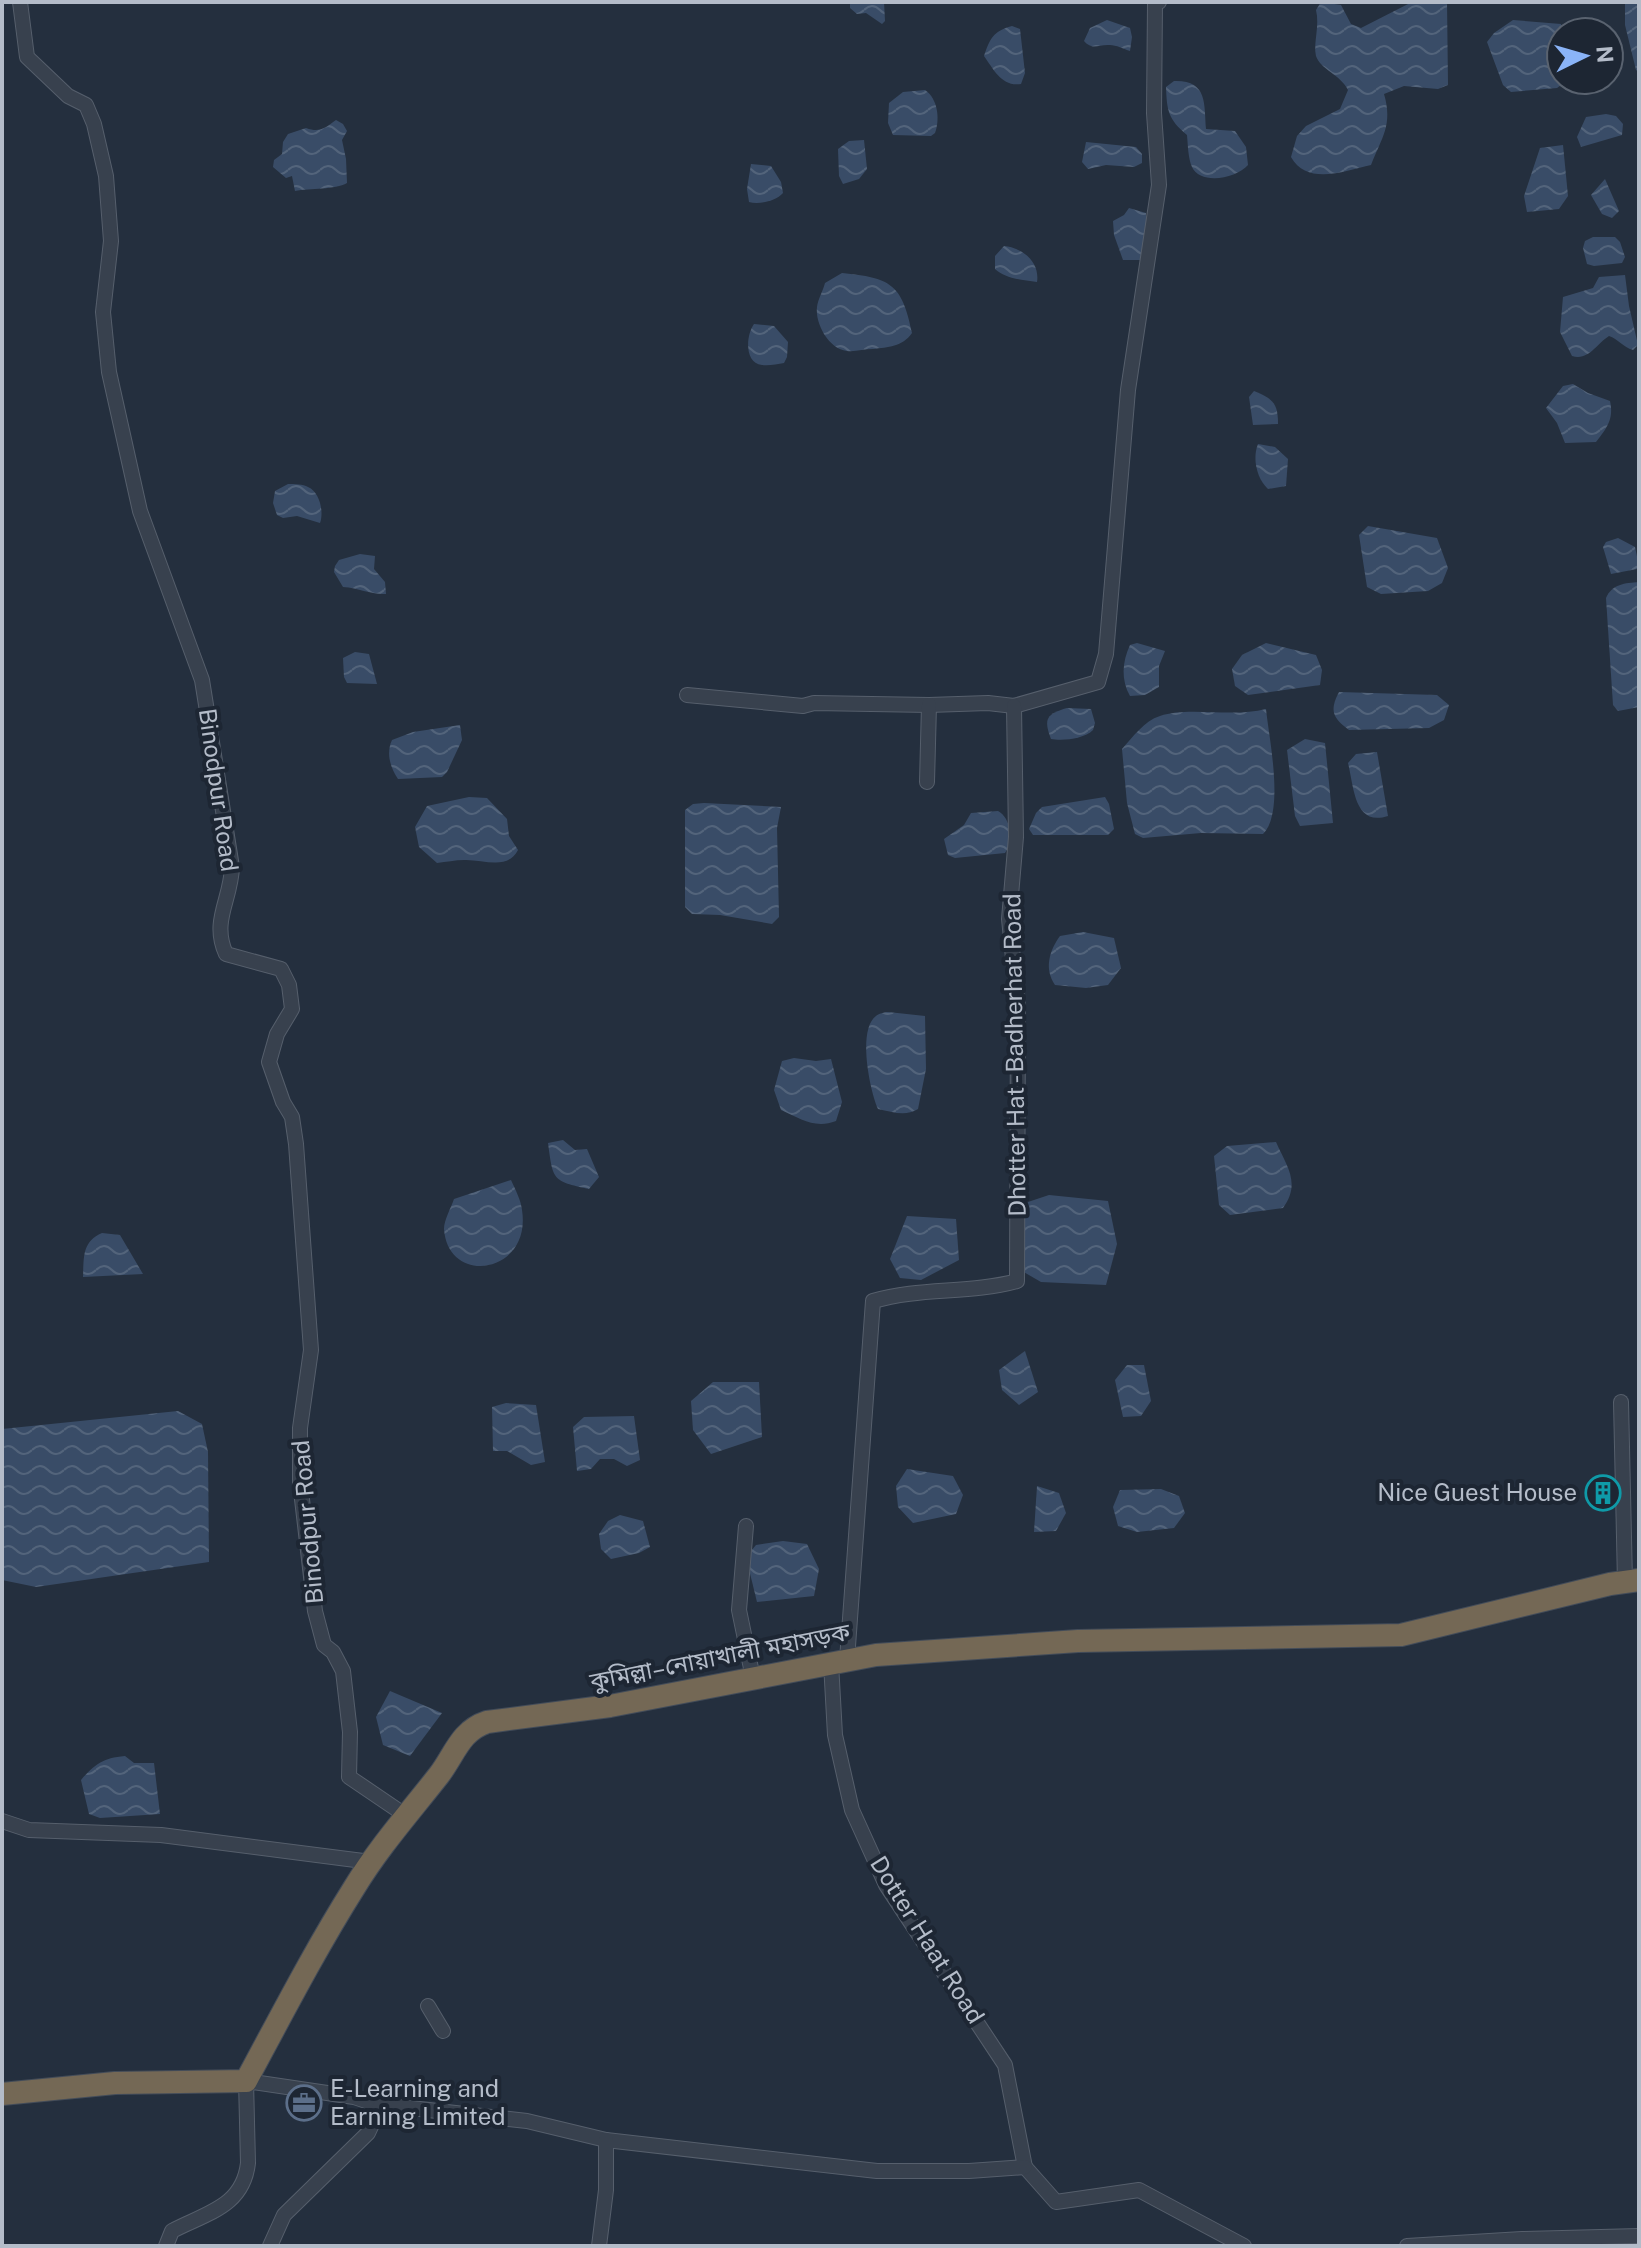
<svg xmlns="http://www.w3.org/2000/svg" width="1641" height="2248" viewBox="0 0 1641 2248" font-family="'Public Sans','Noto Sans Bengali',sans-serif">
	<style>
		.water { fill: url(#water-waves) }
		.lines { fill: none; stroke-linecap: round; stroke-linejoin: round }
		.minor-casing { stroke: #565f6c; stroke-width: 16 }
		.highway-casing { stroke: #434c59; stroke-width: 24 }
		.minor { stroke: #38414e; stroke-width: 14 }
		.highway { stroke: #746855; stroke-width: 22 }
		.labels { text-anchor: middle; stroke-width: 8; stroke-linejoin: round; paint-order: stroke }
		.street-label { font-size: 24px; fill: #b4bcc9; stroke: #1d2633 }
		.poi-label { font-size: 24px; fill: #b4bcc9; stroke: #1d2633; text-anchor: end }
	</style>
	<defs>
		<pattern id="water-waves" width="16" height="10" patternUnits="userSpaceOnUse" patternTransform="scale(2)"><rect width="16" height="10" fill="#394c67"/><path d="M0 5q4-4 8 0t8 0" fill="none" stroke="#53647b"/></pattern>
	</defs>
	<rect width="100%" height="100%" fill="#242f3e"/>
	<!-- water -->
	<g class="water">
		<polygon points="850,2 884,2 885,21 882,24 866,13 857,14 850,8"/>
		<path d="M1321,2L1341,5L1351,24L1361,28L1412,2H1447L1448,85L1438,89L1404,86L1384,94C1393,125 1382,137 1371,165C1345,171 1307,186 1291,157L1297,136L1306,126L1340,109L1348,90C1341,75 1320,69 1316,56C1313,43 1320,26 1316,10Z"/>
		<polygon points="1625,2 1639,2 1639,72 1636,70 1625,25"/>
		<path d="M1107,20L1130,28L1132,37L1130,51C1124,49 1116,45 1110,45C1098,44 1093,51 1084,41L1090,28Z"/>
		<polygon points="1513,20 1561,24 1561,80 1565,82 1557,88 1511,92 1503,85 1487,42 1494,33"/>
		<path d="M1012,26L1020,29L1025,73L1021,84C1002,87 994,70 984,56C990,39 993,31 1012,26Z"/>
		<path d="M1174,81C1208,80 1204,104 1206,129L1235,131L1246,147L1248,165C1236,179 1200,185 1192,167C1188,158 1188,145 1187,135C1168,119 1167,111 1166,87Z"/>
		<path d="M925,90C938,99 940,119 935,133L931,136L893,135L888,123L889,103L903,92Z"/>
		<polygon points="1606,114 1616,116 1623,124 1622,135 1581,147 1577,137 1586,117"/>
		<path d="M336,120L343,124L347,131L342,140L346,159L347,183C335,190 310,188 295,191L292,176L286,178L273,167L274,160L282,154L283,142L288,134L306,128C320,133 325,128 336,120Z"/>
		<polygon points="864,140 867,169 859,179 843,184 839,176 838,149 849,141"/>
		<polygon points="1086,142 1136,147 1142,154 1142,163 1134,167 1106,165 1088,169 1082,162"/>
		<polygon points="1563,145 1568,196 1559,209 1527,212 1524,196 1540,148"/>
		<path d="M751,164L771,166L781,182L783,193C776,201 759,205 749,202L747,189Z"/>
		<polygon points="1605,179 1619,211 1612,218 1602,214 1591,195"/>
		<polygon points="1129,208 1146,213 1146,249 1143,260 1123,260 1114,235 1113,221 1124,215"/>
		<polygon points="1593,237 1615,237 1620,242 1625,257 1622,263 1594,266 1587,264 1583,248 1585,241"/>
		<path d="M1004,246C1024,248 1040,263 1037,282C1023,280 1006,279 995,269V256Z"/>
		<path d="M842,273C890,278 902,283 912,333C902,347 888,347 873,349C864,349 855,352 847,351C829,349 815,324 817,307C818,299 823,291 825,283Z"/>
		<path d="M1625,275L1629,306L1638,345L1633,350C1623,347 1618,339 1609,336C1596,344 1589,361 1572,356L1560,332L1563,297L1593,288L1599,277Z"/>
		<path d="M754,324L774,326L788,342L787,357L784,363C777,364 769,366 762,365C744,363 746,335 754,324Z"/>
		<path d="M1573,384L1588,393L1610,401C1614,419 1607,428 1596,442L1565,443L1557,423L1546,408L1563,386Z"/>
		<path d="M1254,391C1273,399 1278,403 1278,424L1253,425L1249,397Z"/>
		<path d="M1258,444L1275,447L1288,459L1286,486L1268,489C1257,479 1252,459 1258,444Z"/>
		<path d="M288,484C294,484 303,484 308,487C320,492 324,512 320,523L297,516L283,518L277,515L273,503L275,491Z"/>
		<polygon points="1368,526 1437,538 1448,568 1442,583 1428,591 1381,594 1367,587 1359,535"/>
		<polygon points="1618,538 1635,547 1639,566 1637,569 1611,574 1603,547 1606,542"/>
		<path d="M360,554L375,556L374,569L385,582L386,594C371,595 360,588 343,587L334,572L335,566L339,560Z"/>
		<path d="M1639,582V707L1618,711L1613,705L1606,598C1612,584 1625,583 1639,582Z"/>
		<path d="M1137,643L1165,651L1159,666V687L1145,695L1130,696C1121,680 1122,662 1130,645Z"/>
		<polygon points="1266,643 1316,655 1322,670 1320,685 1248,695 1235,686 1232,669 1242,655"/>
		<polygon points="355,652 369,654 377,684 347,683 344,677 343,658"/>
		<path d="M1339,692L1437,695L1449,705L1444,720L1429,728L1349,730C1333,718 1329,711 1339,692Z"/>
		<path d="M1067,708L1091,709L1095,723L1093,730C1084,739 1063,741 1051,739C1043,718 1047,714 1067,708Z"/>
		<path d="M1266,709C1269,739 1285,812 1263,834L1201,833L1143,838L1135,834L1127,803L1122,749C1133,737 1144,721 1160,716C1189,706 1232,718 1266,709Z"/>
		<path d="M460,725L462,740L447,772L442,777L398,779C390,767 386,753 392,740L413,732Z"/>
		<polygon points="1305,739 1325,743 1333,823 1300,826 1295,816 1287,750"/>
		<path d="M1377,752L1388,816C1354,827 1354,787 1348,763L1356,754Z"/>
		<path d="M469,797L487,798L507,819L509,836L518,850C507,871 483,859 464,860C455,860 446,862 437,863L419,847L415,827L427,806Z"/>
		<polygon points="1105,797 1109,804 1114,829 1108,835 1033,835 1029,829 1036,813 1042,807"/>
		<polygon points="704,803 781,807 777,828 779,917 772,924 720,915 692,914 685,907 685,810 693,804"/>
		<path d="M998,811C1011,818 1014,841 1005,853L955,858L948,855L944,839L964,825L971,813Z"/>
		<path d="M1083,932L1114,938L1121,968L1108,985L1086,988L1055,985C1044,969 1049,951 1060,936Z"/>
		<path d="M888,1012L925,1016L926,1069L918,1109C905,1117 893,1112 878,1109C870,1091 857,1030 876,1016C878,1014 885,1012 888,1012Z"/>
		<path d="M794,1058L816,1061L831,1059L842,1102L836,1121C815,1129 801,1119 781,1110L774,1090L782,1061Z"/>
		<path d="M563,1140L575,1150L587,1149L599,1177L589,1189C552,1181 553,1180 548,1143Z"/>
		<path d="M1276,1142C1287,1167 1301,1183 1283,1208L1230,1215L1219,1205L1214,1156L1227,1146Z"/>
		<path d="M511,1180C515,1189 521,1200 522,1210C532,1274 448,1287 444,1229C444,1220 451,1208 454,1199Z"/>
		<polygon points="1049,1195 1108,1201 1117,1244 1106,1285 1041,1282 1022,1271 1017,1249 1028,1202"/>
		<polygon points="907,1216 956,1219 959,1260 921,1280 900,1278 890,1259"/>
		<path d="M102,1233L120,1235L143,1274L83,1277C84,1256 82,1242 102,1233Z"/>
		<polygon points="1025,1351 1038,1392 1019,1405 1002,1390 999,1370"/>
		<polygon points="1127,1365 1144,1365 1151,1401 1141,1416 1123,1417 1115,1380"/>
		<polygon points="713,1382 759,1382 762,1437 711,1454 693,1430 691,1401"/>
		<polygon points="506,1403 536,1405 545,1462 531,1465 507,1451 493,1451 492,1407"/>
		<polygon points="178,1411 202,1424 208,1452 209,1562 36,1587 2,1580 2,1429"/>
		<polygon points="634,1416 640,1460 627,1466 614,1459 600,1459 591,1469 577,1471 573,1427 584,1417"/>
		<polygon points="907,1469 953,1476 963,1495 956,1514 913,1523 898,1507 896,1486"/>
		<polygon points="1037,1486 1059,1493 1066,1513 1056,1531 1034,1532"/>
		<polygon points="1161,1489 1179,1496 1185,1513 1174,1528 1137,1532 1118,1526 1113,1507 1120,1490"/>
		<polygon points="620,1515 643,1521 650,1547 639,1553 611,1559 601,1549 599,1534 608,1521"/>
		<polygon points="783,1541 807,1544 819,1569 814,1596 757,1602 746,1557 756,1545"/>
		<polygon points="390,1691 442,1713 410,1756 383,1745 376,1717"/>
		<path d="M125,1756L134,1763H154L160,1814L100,1818L89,1814L81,1780C95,1764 103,1758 125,1756Z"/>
	</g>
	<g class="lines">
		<defs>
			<g id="minor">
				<path d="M20,2L27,57L68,96L86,105L94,124L106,176L111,241L103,312L109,372L140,511L202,680L232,867C231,900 211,921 226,954L281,969L289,985L292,1009L277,1034L269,1062L283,1102L292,1117L296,1144L311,1350L300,1428V1482L315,1611L324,1645L333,1652L343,1671L350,1732L349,1777L405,1815"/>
				<polyline points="687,695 803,706 814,703 929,705 988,703 1014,706 1098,682 1106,654 1128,390 1159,185 1154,113 1155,4 1159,2"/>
				<polyline points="927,782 929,705"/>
				<polyline points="1621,1402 1625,1582"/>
				<polyline points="746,1526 739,1610 753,1678"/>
				<path d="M847,1660L873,1301C920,1287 970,1294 1017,1281L1018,1007L1009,919L1016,837L1014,706"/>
				<polyline points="831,1663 835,1735 852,1810 886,1885 1005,2065 1025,2167"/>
				<polyline points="2,1821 29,1830 161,1835 371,1862"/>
				<polyline points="428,2006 443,2031"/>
				<polyline points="1025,2167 1056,2202 1139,2190 1244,2246"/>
				<path d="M166,2246L172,2231C206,2213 243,2207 248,2163L246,2081L354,2097L375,2104L527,2121L606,2140L877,2171H969L1025,2167"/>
				<polyline points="270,2246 284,2215 368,2133 381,2105"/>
				<polyline points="599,2246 606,2190 606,2140"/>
				<polyline points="1407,2246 1522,2239 1639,2236"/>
			</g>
			<path id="highway" d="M2,2094L115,2083L246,2081C281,2016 315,1950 354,1888C379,1847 410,1812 439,1775C455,1754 460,1731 487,1722L610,1706L876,1655L1078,1641L1401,1635L1610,1584L1639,1580"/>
		</defs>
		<!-- minor casing -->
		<use href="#minor" class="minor-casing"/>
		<!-- highway casing -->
		<use href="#highway" class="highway-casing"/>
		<!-- minor -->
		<use href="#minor" class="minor"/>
		<!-- highway -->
		<use href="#highway" class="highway"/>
	</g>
	<!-- icons -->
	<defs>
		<symbol id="building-ring" viewBox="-11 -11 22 22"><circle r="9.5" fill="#1d2633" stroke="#0f9aa8" stroke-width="1.5"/><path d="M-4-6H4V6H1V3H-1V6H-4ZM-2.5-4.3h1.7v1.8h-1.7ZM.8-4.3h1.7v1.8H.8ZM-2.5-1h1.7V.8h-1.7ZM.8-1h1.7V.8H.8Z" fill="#0f9aa8"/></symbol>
		<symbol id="office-ring" viewBox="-11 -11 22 22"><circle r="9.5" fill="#1d2633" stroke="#5c6f8a" stroke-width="1.5"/><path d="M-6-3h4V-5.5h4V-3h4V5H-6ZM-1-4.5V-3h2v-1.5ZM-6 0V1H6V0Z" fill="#5c6f8a"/></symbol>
	</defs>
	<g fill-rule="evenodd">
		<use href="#building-ring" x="1583" y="1473" width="40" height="40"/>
		<use href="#office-ring" x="284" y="2083" width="40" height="40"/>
	</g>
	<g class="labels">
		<!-- street labels -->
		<g class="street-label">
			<text transform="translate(218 790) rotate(82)" y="8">Binodpur Road</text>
			<text transform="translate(1015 1055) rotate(-91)" y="8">Dhotter Hat - Badherhat Road</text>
			<text transform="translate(308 1522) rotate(-95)" y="8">Binodpur Road</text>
			<text transform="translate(720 1657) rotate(-11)" y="8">কুমিল্লা–নোয়াখালী মহাসড়ক</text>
			<text transform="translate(927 1940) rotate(58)" y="8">Dotter Haat Road</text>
		</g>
		<!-- poi labels -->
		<g class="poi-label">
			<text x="1577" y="1501">Nice Guest House</text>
			<text x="330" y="2097" text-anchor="start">E-Learning and<tspan x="330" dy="28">Earning Limited</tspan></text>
		</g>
	</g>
	<!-- border -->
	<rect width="1641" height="2248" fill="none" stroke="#b4bcc9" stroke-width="8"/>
	<!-- north arrow -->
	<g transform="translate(1585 56) rotate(85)"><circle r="38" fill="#1d2633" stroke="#59626f" stroke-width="2"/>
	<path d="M0-6L14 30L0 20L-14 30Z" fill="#8ab4f8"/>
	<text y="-12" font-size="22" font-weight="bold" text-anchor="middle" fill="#b4bcc9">N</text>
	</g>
</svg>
